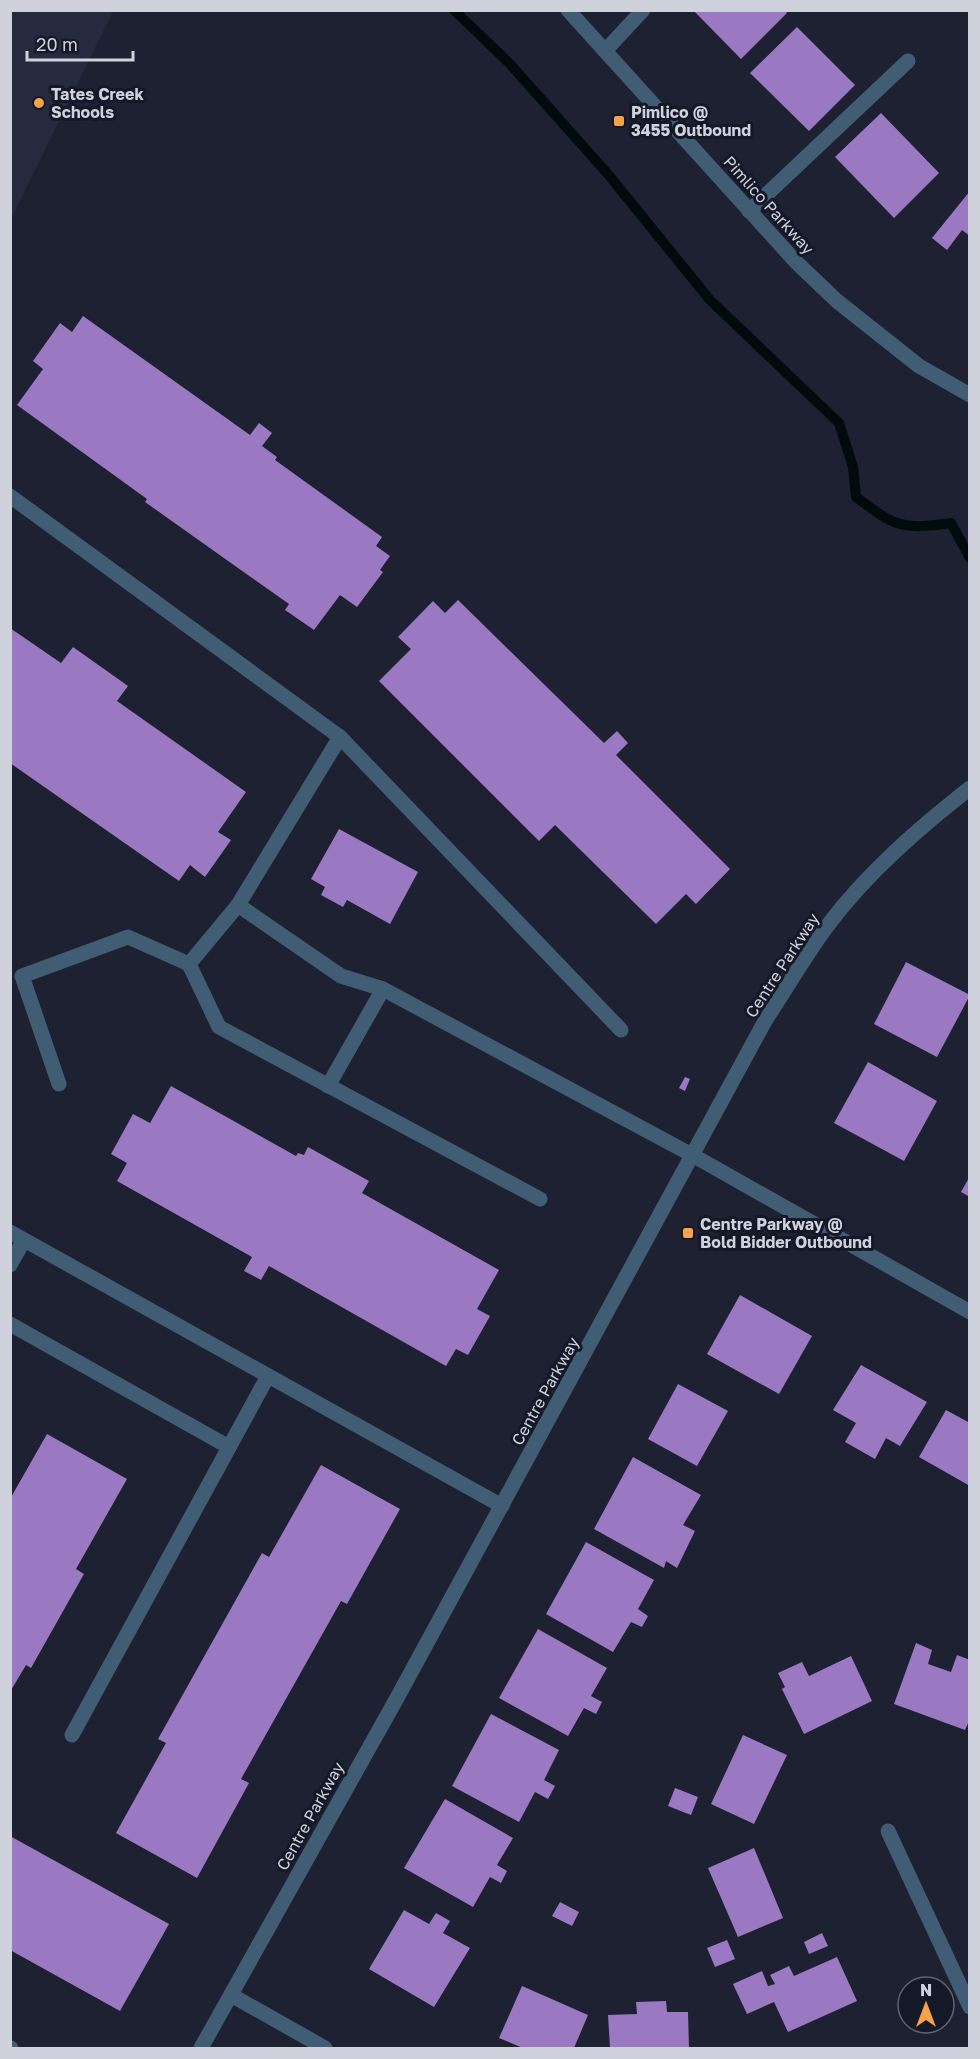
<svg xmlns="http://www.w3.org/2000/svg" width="980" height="2059" viewBox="0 0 980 2059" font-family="'Golos Text',sans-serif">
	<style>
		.built { fill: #252a3f }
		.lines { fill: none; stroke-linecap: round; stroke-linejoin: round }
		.stream { stroke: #010b0e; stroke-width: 10 }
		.building { fill: #9a79c2 }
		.minor { stroke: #415d74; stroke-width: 15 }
		.poi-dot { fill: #f7a14a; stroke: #151827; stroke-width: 2 }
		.labels { text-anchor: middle; stroke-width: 6; stroke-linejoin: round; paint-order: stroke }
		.poi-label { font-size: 16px; font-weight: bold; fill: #cfd1dc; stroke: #151827; text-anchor: start }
		.street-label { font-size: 16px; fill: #cfd1dc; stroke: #151827 }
	</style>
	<rect width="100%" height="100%" fill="#1e2131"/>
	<!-- built -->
	<polygon class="built" points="11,10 113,11 11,219 10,11"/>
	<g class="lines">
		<!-- stream -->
		<path class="stream" d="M454,10L511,65L607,173L710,300L839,423L853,467L856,497C896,527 901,530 951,523L970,558"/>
	</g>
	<!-- building -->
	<g class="building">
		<polygon points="693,10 784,10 787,13 741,59"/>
		<polygon points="797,27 855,85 809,131 750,73"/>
		<polygon points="881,113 939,173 894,218 835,157"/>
		<polygon points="970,191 970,236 962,230 947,250 932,238"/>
		<polygon points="83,316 250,435 259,423 272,433 262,446 277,457 275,460 382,537 376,546 390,556 380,570 383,572 357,607 340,595 314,630 285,610 289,604 145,502 147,499 17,405 43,369 33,361 60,323 72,332"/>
		<polygon points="458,600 604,743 617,731 628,743 616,755 730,869 696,904 686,894 656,924 555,825 539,841 379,681 411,649 398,637 433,601 445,613"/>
		<polygon points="10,628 61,663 73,647 128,686 117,701 246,792 218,832 231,840 205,877 190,865 179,881 10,763"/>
		<polygon points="339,829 418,872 390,924 347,900 343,907 321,895 325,887 311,879"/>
		<polygon points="906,962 970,995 937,1057 874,1024"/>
		<polygon points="868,1062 937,1101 904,1161 834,1123"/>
		<polygon points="685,1077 690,1079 685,1091 679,1088"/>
		<polygon points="171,1086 296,1156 298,1153 304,1155 308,1147 369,1181 362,1193 499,1270 477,1309 490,1316 468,1355 456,1349 446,1366 269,1266 261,1280 244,1271 252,1257 117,1181 127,1163 111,1154 133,1114 150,1123"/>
		<polygon points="970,1176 970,1197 961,1192"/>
		<polygon points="740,1295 812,1336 779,1394 707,1354"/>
		<polygon points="861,1365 927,1402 900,1446 886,1438 875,1459 845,1442 856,1423 833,1410"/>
		<polygon points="678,1384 728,1411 697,1466 648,1439"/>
		<polygon points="946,1410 970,1423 970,1486 919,1457"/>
		<polygon points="47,1434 127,1479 76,1569 84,1574 31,1668 26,1665 10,1692 10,1499"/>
		<polygon points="633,1457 701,1495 683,1525 695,1531 677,1568 666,1561 664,1568 594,1529"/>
		<polygon points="321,1465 400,1509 347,1604 341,1601 241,1779 249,1783 197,1878 116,1833 166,1743 158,1739 262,1553 269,1557"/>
		<polygon points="586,1542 654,1580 638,1609 648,1616 642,1627 631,1622 613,1652 546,1614"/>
		<polygon points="538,1629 607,1668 591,1696 602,1702 596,1714 584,1708 568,1736 499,1698"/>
		<polygon points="916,1643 932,1650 928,1664 951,1672 957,1655 970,1660 970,1719 965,1730 894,1704"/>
		<polygon points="851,1656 872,1701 804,1734 782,1689 785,1687 778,1673 802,1662 809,1676"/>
		<polygon points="491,1714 559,1750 544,1780 555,1786 548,1799 535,1792 519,1822 452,1786"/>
		<polygon points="743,1735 787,1755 754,1824 711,1804"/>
		<polygon points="675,1788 698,1797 691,1815 668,1806"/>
		<polygon points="445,1799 513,1838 497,1865 507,1871 501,1883 490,1877 473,1907 404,1868"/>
		<polygon points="10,1836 169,1924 120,2011 10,1950"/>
		<polygon points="754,1848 783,1918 738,1937 708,1868"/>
		<polygon points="560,1902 579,1912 572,1926 552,1916"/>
		<polygon points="404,1910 429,1924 436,1913 450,1921 443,1933 470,1948 434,2007 369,1969"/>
		<polygon points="822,1933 828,1946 809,1954 804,1942"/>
		<polygon points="727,1940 735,1959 715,1967 707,1948"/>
		<polygon points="837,1957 857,2001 788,2032 774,2002 747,2014 733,1984 762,1971 768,1986 775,1984 770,1975 789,1966 794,1976"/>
		<polygon points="522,1986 588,2015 574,2048 523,2048 499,2038"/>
		<polygon points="666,2001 667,2012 688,2012 689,2048 610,2048 608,2015 637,2014 636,2002"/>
	</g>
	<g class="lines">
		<!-- minor -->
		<g class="minor">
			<polyline points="568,10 796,262 837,301 919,366 970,395"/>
			<polyline points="605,51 643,10"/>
			<polyline points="749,211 908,61"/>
			<polyline points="10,496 340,737 621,1030"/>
			<polyline points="238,905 341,976 383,989 694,1156 970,1312"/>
			<polyline points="189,964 219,1027 540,1199"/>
			<polyline points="59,1084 22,976 128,937 189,964 238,905 340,737"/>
			<polyline points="328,1086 383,989"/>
			<polyline points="10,1232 502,1506"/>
			<polyline points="10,1265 24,1240"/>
			<polyline points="10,1324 229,1447"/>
			<polyline points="72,1735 268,1376"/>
			<polyline points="888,1831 970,2007"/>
			<polyline points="231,1995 325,2048"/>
			<polyline points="10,2048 11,2048"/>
			<path d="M201,2048L397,1698L765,1021C786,989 805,956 828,925C867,873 919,828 970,788"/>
		</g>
	</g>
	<!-- markers -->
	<g class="poi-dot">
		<circle cx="39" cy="103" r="6"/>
		<rect x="613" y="115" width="12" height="12" rx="3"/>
		<rect x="682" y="1227" width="12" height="12" rx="3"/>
	</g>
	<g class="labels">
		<!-- poi labels -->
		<g class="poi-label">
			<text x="51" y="100">Tates Creek<tspan x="51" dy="18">Schools</tspan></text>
			<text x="631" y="118">Pimlico @<tspan x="631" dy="18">3455 Outbound</tspan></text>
			<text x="700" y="1230">Centre Parkway @<tspan x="700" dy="18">Bold Bidder Outbound</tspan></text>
		</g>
		<!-- street labels -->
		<g class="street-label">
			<text transform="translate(769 205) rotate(48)" y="6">Pimlico Parkway</text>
			<text transform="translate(782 965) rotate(-57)" y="6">Centre Parkway</text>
			<text transform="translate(545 1391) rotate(-61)" y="6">Centre Parkway</text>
			<text transform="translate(310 1816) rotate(-61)" y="6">Centre Parkway</text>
		</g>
	</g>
	<!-- border -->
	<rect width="980" height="2059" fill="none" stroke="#cfd1dc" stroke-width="24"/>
	<!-- north arrow -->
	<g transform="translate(926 2005)"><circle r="28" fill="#151827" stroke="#5f626f" stroke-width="1.5"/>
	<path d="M0-4.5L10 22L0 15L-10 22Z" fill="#f7a14a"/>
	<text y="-9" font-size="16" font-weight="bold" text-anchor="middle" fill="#cfd1dc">N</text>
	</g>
	<!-- scale -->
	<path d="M27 51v9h106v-9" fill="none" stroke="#cfd1dc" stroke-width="3"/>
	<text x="36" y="51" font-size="18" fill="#cfd1dc" stroke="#151827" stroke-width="4.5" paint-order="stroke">20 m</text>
</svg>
